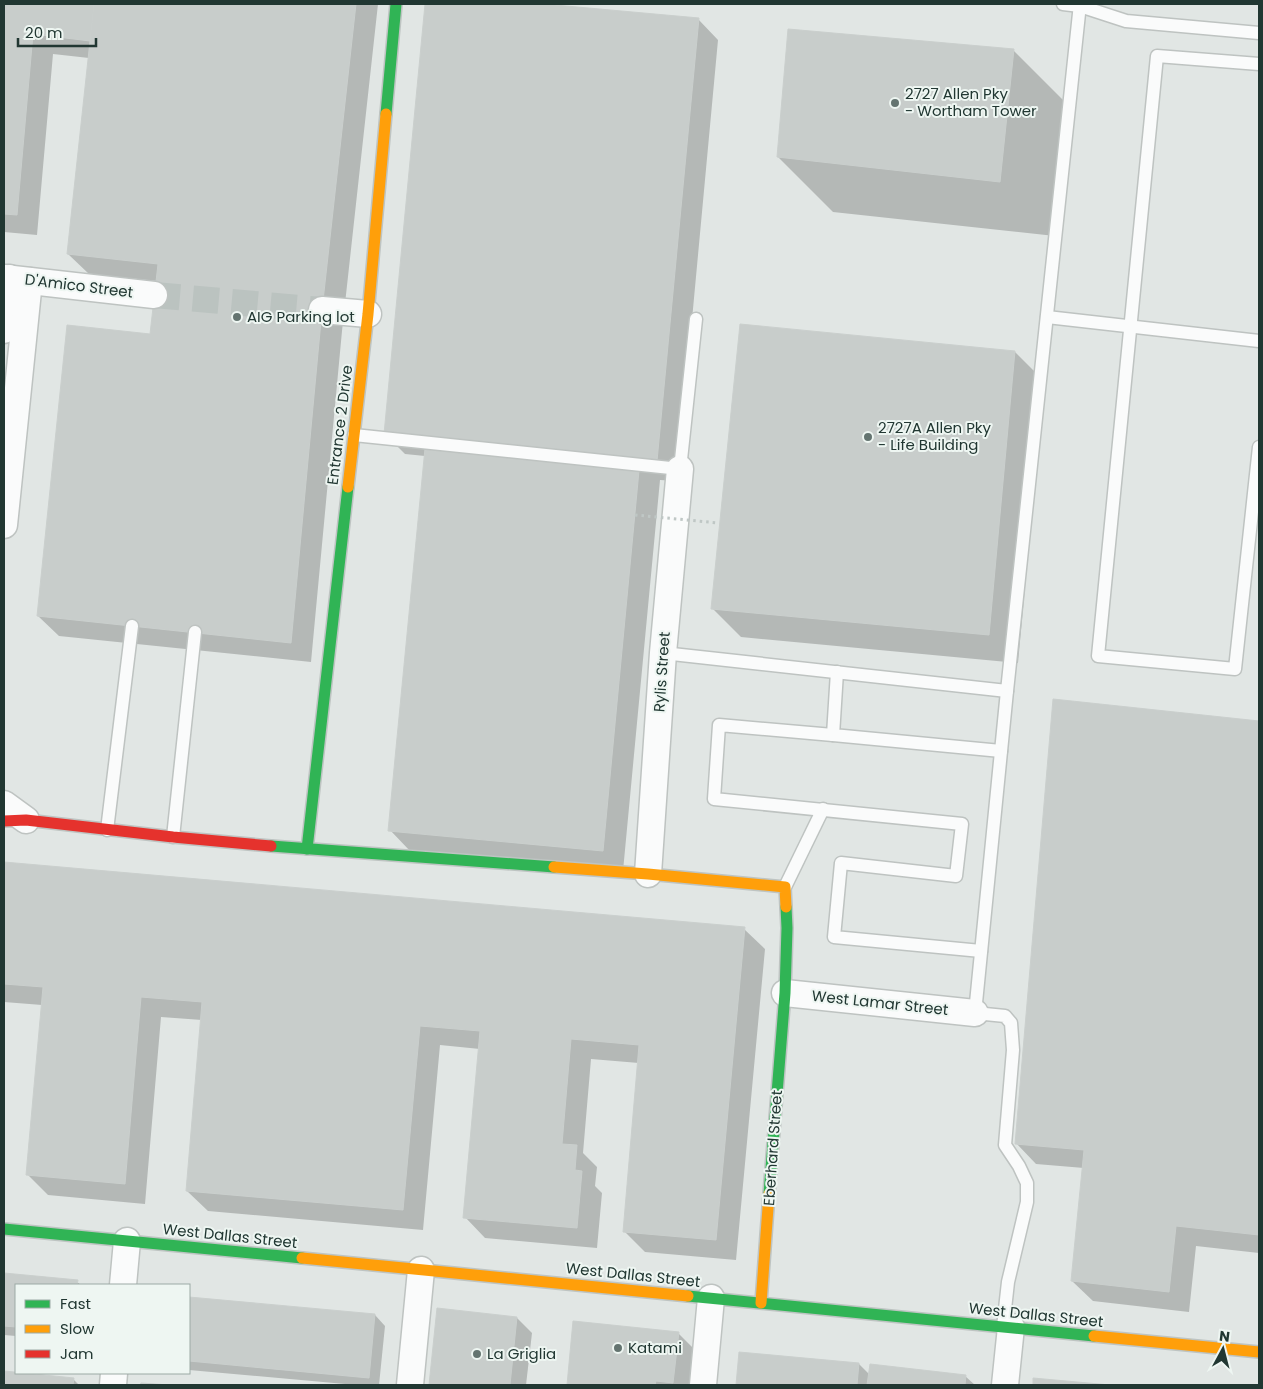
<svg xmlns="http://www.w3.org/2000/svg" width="1263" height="1389" viewBox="0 0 1263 1389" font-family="Poppins,sans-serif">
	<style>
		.shadow { fill: #0003 }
		.building { fill: #c8cdcb; stroke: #cacfcd }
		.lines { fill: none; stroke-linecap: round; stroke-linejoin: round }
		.street-tunnel { stroke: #bbc3c0; stroke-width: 26; stroke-dasharray: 26 13; stroke-linecap: butt }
		.lane-casing { stroke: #bec3c1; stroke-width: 15 }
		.street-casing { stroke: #bec3c1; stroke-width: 29 }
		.fast-casing { stroke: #bec4c2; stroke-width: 14 }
		.slow-casing { stroke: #bec4c2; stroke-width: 14 }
		.jam-casing { stroke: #bec4c2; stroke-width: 14 }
		.lane { stroke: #fafbfb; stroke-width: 12 }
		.street { stroke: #fafbfb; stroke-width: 26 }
		.fast { stroke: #30b455; stroke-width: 11 }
		.slow { stroke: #ff9f0a; stroke-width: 11 }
		.jam { stroke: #e5322d; stroke-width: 11 }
		.path-bridge { stroke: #bfc7c5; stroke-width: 3; stroke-dasharray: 2.5 4; stroke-linecap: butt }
		.poi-dot { fill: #647470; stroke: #eef6f2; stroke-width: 2 }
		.labels { text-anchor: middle; stroke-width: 4; stroke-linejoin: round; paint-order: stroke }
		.poi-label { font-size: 15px; fill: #213732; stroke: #eef6f2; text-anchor: start }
		.street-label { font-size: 15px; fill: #213732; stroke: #eef6f2 }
	</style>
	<rect width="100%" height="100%" fill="#e1e6e4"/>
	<!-- shadow -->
	<g class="shadow">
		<polygon points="4,4 378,4 342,331 311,662 59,636 38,616 151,335 157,281 89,274 68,254 89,58 53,54 37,235 4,232"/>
		<polygon points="426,4 531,4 698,19 718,40 677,481 660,480 623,871 410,851 390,830 425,456 405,454 385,434"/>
		<polygon points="1013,50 1069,106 1055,236 833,212 778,157"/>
		<polygon points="1015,352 1044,381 1018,663 741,637 712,608"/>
		<polygon points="1054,701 1259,722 1259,1253 1196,1246 1189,1312 1093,1301 1072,1281 1084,1168 1036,1164 1016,1143"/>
		<polygon points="4,863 744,929 765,949 736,1260 645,1252 624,1231 639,1063 591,1059 583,1153 597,1167 595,1186 602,1193 597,1248 485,1238 465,1217 480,1049 440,1045 423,1230 208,1211 187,1191 202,1020 161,1017 145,1204 48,1195 28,1175 42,1005 4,1002"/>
		<polygon points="4,1274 77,1282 81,1285 16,1285 16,1336 4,1335"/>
		<polygon points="189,1298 375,1315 385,1326 379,1385 356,1385 189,1370"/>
		<polygon points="438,1309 517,1318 532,1333 526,1385 430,1385"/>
		<polygon points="575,1322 678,1333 693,1348 690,1385 568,1385"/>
		<polygon points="740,1353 859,1364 870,1375 965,1376 975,1385 737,1385"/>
		<polygon points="4,1372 73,1379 79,1385 4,1385"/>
		<polygon points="1034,1380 1096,1385 1034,1385"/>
	</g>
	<!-- building -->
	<g class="building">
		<polygon points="4,4 94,4 90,41 33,34 17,215 4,214"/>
		<polygon points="94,4 356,4 322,310 291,643 37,616 67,325 150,334 158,264 67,254"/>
		<polygon points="425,4 544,4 699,18 657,461 640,460 603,851 388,831 426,438 384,434"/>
		<polygon points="788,29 1014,49 1000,182 777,157"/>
		<polygon points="740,324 1015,351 989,635 711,609"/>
		<polygon points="1053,699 1259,721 1259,1235 1176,1226 1169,1292 1071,1281 1084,1150 1015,1144"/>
		<polygon points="4,862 745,927 716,1240 623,1232 639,1045 571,1039 562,1144 577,1145 575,1170 582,1171 577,1228 463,1218 480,1031 420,1026 403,1210 186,1191 202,1002 141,997 125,1184 26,1175 43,987 4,984"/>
		<polygon points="4,1273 78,1280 77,1285 16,1285 16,1327 4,1326"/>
		<polygon points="189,1297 375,1314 369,1378 189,1361"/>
		<polygon points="437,1308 517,1317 510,1385 429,1385"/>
		<polygon points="573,1321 679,1332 673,1383 656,1381 655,1385 567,1385"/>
		<polygon points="739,1352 859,1363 857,1385 736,1385"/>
		<polygon points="870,1364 966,1375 965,1385 867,1385"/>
		<polygon points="4,1371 74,1378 73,1385 4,1385"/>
		<polygon points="1033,1378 1110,1385 1033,1385"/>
		<polygon points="141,1383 169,1385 140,1385"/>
	</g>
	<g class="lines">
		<!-- street-tunnel -->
		<polyline class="street-tunnel" points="154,295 322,310"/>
		<defs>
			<g id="lane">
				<polyline points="1063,4 1080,6 1126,21 1259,33"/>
				<polyline points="1259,64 1157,56 1098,656 1235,669 1259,447"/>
				<polyline points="1047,317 1259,341"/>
				<polyline points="354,435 680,469 696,319"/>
				<polyline points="663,653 1007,691 1080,4"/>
				<polyline points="837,672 833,735 1001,751"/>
				<polyline points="833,735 719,725 714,799 962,824 956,876 841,863 834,937 981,951"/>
				<polyline points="107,830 132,626"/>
				<polyline points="173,837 195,632"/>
				<polyline points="785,887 823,809"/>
				<polyline points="1003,1327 1008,1282 1027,1202 1027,1183 1019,1166 1005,1145 1013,1050 1011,1023 1005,1016 975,1013 1007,691"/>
			</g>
			<g id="street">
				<polyline points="4,278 154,295"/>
				<polyline points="322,310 368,314"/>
				<polyline points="4,330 9,278"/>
				<polyline points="4,525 29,281"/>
				<polyline points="4,804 26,820"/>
				<polyline points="648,874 663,653 680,469"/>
				<polyline points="785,993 975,1013"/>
				<polyline points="123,1285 127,1241"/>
				<polyline points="113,1385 114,1373"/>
				<polyline points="410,1385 421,1270"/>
				<polyline points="703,1385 711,1298"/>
				<polyline points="1005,1385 1011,1327"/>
			</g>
			<g id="fast">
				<polyline points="386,114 396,4"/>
				<polyline points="271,846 554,867"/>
				<polyline points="307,849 348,487"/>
				<polyline points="769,1194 785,993 787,928 786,907"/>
				<polyline points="4,1229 302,1258"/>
				<polyline points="688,1296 1094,1336"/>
			</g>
			<g id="slow">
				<polyline points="348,487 368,314 386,114"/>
				<polyline points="554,867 648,874 785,887 786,907"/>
				<polyline points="302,1258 688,1296"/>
				<polyline points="761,1303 769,1194"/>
				<polyline points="1094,1336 1259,1352"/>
			</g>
			<polyline id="jam" points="4,821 26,820 173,837 271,846"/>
		</defs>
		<!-- lane casing -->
		<use href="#lane" class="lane-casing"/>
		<!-- street casing -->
		<use href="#street" class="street-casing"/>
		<!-- fast casing -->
		<use href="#fast" class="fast-casing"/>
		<!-- slow casing -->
		<use href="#slow" class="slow-casing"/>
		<!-- jam casing -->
		<use href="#jam" class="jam-casing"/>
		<!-- lane -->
		<use href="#lane" class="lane"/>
		<!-- street -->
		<use href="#street" class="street"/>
		<!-- fast -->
		<use href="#fast" class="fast"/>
		<!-- slow -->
		<use href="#slow" class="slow"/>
		<!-- jam -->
		<use href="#jam" class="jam"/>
		<!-- path-bridge -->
		<polyline class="path-bridge" points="635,515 719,523"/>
	</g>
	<!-- markers -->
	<g class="poi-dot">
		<circle cx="895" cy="103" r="5"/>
		<circle cx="237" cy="317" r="5"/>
		<circle cx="868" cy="437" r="5"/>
		<circle cx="618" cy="1348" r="5"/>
		<circle cx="477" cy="1354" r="5"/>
	</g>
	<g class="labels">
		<!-- poi labels -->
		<g class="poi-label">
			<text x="905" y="99">2727 Allen Pky<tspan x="905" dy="17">- Wortham Tower</tspan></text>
			<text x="247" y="322">AIG Parking lot</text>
			<text x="878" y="433">2727A Allen Pky<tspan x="878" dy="17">- Life Building</tspan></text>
			<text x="628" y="1353">Katami</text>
			<text x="487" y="1359">La Griglia</text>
		</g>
		<!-- street labels -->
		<g class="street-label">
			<text transform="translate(79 286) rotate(7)" y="5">D'Amico Street</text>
			<text transform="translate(340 425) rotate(-83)" y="5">Entrance 2 Drive</text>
			<text transform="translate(662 672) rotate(-86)" y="5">Rylis Street</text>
			<text transform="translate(880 1003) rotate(6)" y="5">West Lamar Street</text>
			<text transform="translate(773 1148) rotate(-86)" y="5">Eberhard Street</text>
			<text transform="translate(230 1236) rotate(6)" y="5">West Dallas Street</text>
			<text transform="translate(633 1275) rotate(6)" y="5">West Dallas Street</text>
			<text transform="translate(1036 1315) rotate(6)" y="5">West Dallas Street</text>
		</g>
	</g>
	<!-- border -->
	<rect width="1263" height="1389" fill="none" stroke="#213732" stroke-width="10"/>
	<!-- legend -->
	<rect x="15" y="1284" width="175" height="90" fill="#eef6f2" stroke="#9caaa5"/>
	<rect x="25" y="1300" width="25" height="8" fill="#30b455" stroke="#9caaa5"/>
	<text x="60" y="1309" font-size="15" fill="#213732">Fast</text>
	<rect x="25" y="1325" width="25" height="8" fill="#ff9f0a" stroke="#9caaa5"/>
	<text x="60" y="1334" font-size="15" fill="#213732">Slow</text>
	<rect x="25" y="1350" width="25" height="8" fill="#e5322d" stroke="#9caaa5"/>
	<text x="60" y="1359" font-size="15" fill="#213732">Jam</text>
	<!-- north arrow -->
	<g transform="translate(1223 1349) rotate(7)" stroke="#eef6f2" stroke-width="4" paint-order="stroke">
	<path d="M0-4L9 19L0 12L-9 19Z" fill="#213732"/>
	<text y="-8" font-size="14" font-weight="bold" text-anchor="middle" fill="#213732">N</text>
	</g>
	<!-- scale -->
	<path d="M18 38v8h78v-8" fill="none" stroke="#213732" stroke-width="2.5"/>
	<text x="25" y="38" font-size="15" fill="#213732" stroke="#eef6f2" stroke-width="4" paint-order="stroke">20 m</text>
</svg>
